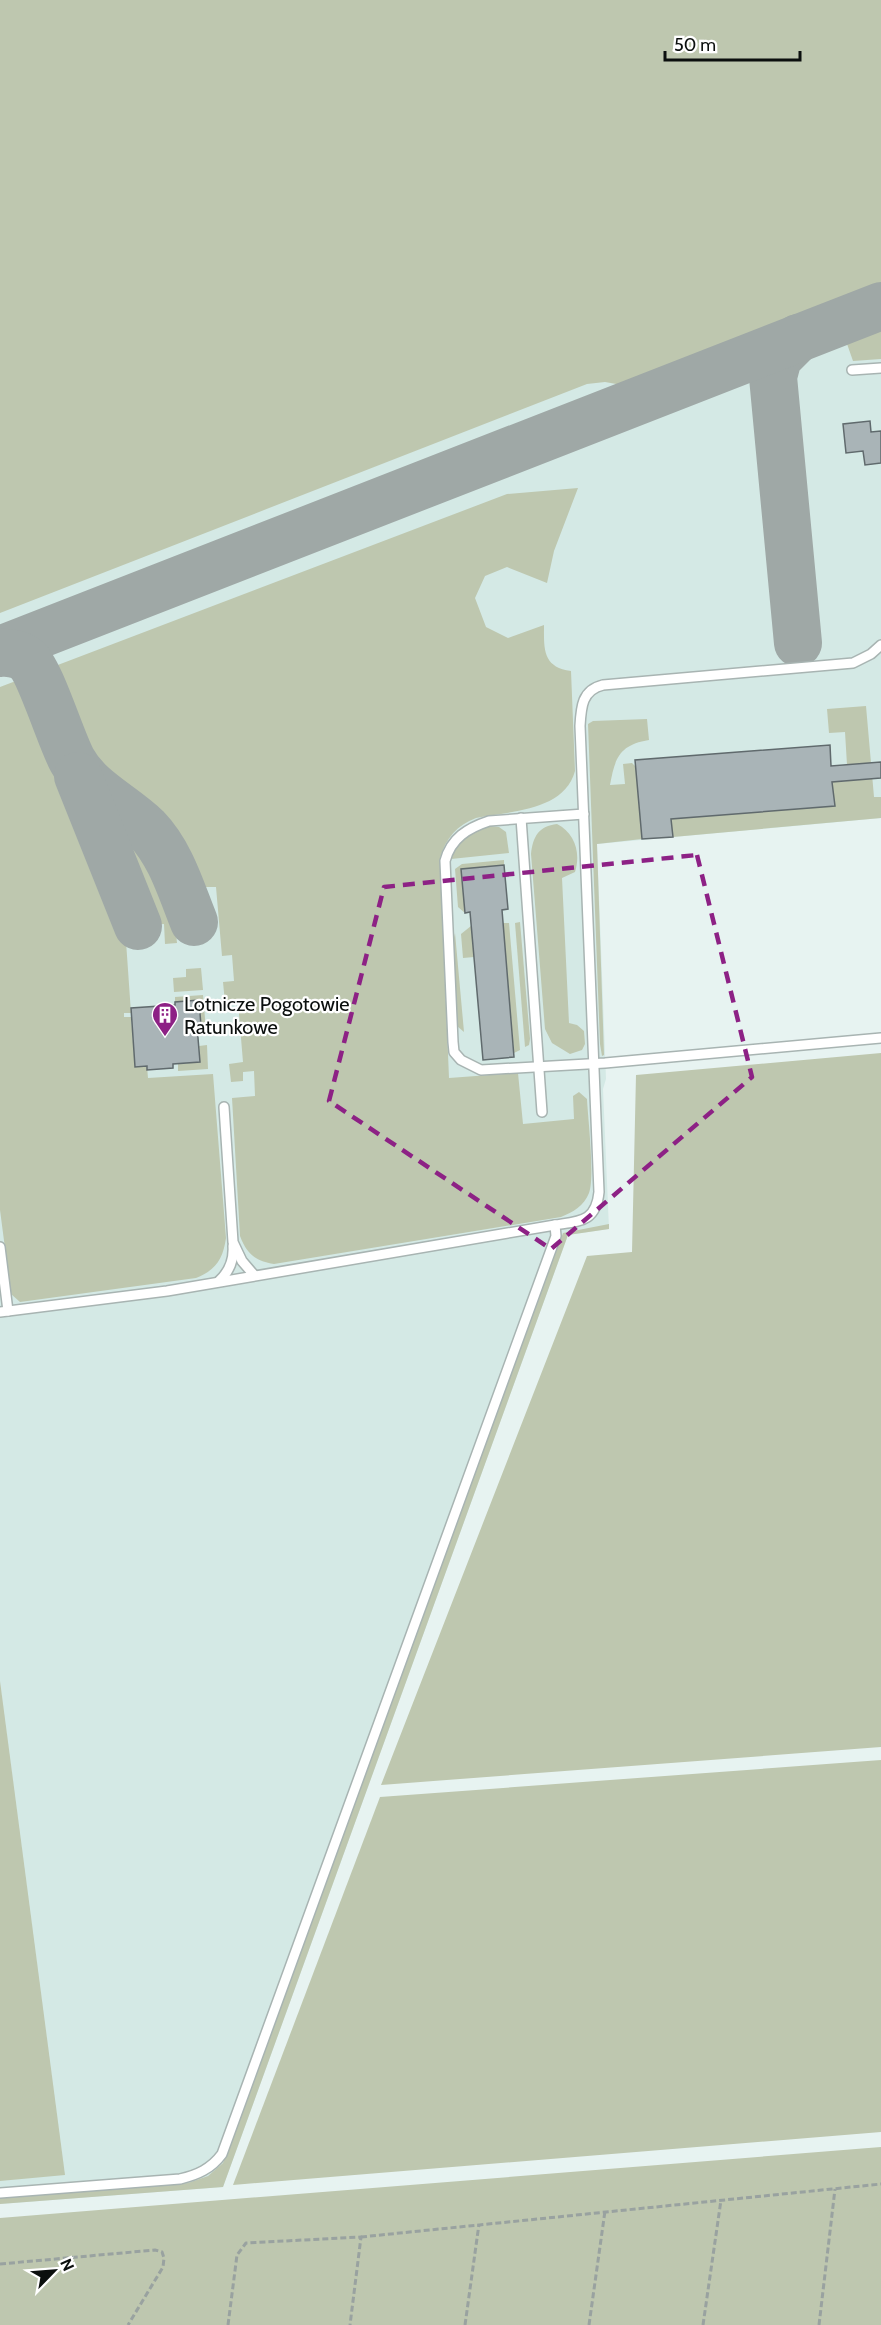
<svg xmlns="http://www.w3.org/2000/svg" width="881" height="2325" viewBox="0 0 881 2325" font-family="Cabin,sans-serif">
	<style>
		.built { fill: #d4e9e5 }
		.green { fill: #bec7af }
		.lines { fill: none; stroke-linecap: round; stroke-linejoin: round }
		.taxiway { stroke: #9fa8a6; stroke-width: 48 }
		.building { fill: #a9b4b7; stroke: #606a6d; stroke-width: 1.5 }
		.lane-casing { stroke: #a8b4b2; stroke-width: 12 }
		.path { stroke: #99a2a0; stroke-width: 3; stroke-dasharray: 6 3; stroke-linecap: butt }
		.lane { stroke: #fff; stroke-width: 9 }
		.marked { fill: none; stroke: #8d2185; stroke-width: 4.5; stroke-dasharray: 12 8; stroke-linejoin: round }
		.labels { text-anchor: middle; stroke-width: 4.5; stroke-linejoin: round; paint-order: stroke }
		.poi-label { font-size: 20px; fill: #0b0f0e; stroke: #fff; text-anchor: start }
	</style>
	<rect width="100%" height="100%" fill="#e7f3f1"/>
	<!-- built -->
	<polygon class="built" points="0,0 881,0 881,818 597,844 606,1079 603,1089 609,1229 568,1235 223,2187 0,2204"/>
	<!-- green -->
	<g class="green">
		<polygon points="0,0 881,0 881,284 622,385 605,382 587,384 0,613"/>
		<polygon points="881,327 881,359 853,361 846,341"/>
		<path d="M578,488L554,551L547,583L507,567L485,576L475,598L486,627L508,638L544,625C544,648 542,667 571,671L575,771C564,811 511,811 476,818C457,825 446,838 440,858L449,1078L518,1073L523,1124L574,1119L573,1096L579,1092L587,1099C588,1119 595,1177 589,1193C584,1206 573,1212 561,1217L274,1264C255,1261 247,1254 240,1236L232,1098L255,1096L254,1071L243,1072V1081L231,1082L229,1064L243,1062L238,1002L225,1003L223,982L234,981L232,955L222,956L216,887H201L203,921L175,923L177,943L165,944L164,924L125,927L131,1013H124V1017H131L135,1067L147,1066L148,1078L213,1074L226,1238C223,1259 216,1270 196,1278L20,1302L11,1294L0,1210V687L507,494Z"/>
		<polygon points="866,706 874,797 881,797 881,818 673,837 671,819 834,806 832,782 848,781 845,732 829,733 827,709"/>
		<path d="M647,719L649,740C619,745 615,758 610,785L625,784L623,764L632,763L636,767L642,839L597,844L604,1055L602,1056L600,1044L588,724L593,721Z"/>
		<path d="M557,824C575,833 581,853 575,872L562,878L569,1023L577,1025L584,1031L585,1044L582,1050L570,1054L552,1043L545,1029L531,854C533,836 539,826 557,824Z"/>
		<path d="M490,826L499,827L506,832L509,853L451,859C458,840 471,830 490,826Z"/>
		<polygon points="504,860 504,865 461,869 465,913 458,907 455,869 462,864"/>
		<polygon points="520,922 530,1039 529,1045 525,1047 515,923"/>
		<polygon points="503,923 509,923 520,1050 514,1053"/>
		<polygon points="471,926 474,957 463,958 461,934"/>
		<polygon points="455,933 464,1032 457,1026 453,943"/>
		<polygon points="201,968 203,990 174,992 173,978 186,977 186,969"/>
		<polygon points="203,995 206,1030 198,1030 197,1026 201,1025 199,1000 175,1002 175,997"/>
		<polygon points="207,1045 208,1069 178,1071 178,1064 200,1062 199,1046"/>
		<polygon points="881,1053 881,1747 381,1785 587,1256 632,1252 636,1075"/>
		<polygon points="609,1224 609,1229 568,1235 223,2187 0,2204 0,2198 188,2183 208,2176 223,2163 563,1233"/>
		<polygon points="0,1681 65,2175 0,2181"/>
		<polygon points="881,1760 881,2132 233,2185 380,1797"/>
		<polygon points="881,2147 881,2325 0,2325 0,2218"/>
	</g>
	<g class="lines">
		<!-- taxiway -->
		<g class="taxiway">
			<polyline points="798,643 773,377 778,358 798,338"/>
			<polyline points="0,650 881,306"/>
			<path d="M0,653C8,652 19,654 26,659C40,670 61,740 72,760C88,790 122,805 146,828C171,854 181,890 194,922"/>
			<polyline points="78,776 138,926"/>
		</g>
	</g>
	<!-- building -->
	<g class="building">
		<polygon points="870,421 871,432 881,431 881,463 865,465 863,451 846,453 843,424"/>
		<polygon points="830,745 831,766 881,762 881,778 832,782 835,806 671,819 673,837 642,839 635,760"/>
		<polygon points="504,865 508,909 502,910 514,1057 483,1060 470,912 465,913 461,869"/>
		<polygon points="199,1000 201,1026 197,1026 200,1062 173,1064 173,1068 147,1070 147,1066 135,1067 131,1008 175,1005 175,1002"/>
	</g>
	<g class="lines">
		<defs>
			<g id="lane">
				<polyline points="852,370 881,368"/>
				<path d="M584,814L489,821C468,828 451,838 445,861L453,1042L454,1052L461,1060L481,1070L605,1063L881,1038"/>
				<polyline points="521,818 542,1112"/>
				<polyline points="224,1107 233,1242 242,1261 254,1275"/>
				<polyline points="0,1247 8,1311"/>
				<path d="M219,1281C230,1271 234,1260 233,1246"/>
				<path d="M0,1312L167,1291L555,1225C580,1221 596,1222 599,1192L580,726C581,707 582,690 603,685L853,663L871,654L881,645"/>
				<path d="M0,2193L180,2179C197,2175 211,2169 222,2154L556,1236L555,1225"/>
			</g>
		</defs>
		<!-- lane casing -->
		<use href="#lane" class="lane-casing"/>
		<!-- path -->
		<g class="path">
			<polyline points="361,2237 881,2184"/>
			<polyline points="0,2264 155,2250 162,2252 164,2258 163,2267 128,2325"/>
			<polyline points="228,2325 237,2255 246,2243 361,2237 350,2325"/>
			<polyline points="465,2325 479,2224"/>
			<polyline points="589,2325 605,2211"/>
			<polyline points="703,2325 721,2200"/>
			<polyline points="819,2325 835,2189"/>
		</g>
		<!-- lane -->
		<use href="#lane" class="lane"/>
	</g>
	<!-- marked area -->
	<path class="marked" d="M697,855L752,1077L551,1249L329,1101L384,887Z"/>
	<!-- icons -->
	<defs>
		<symbol id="building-pin" viewBox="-11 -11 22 30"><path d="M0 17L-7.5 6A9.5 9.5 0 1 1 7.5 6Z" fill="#8d2185" stroke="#fff"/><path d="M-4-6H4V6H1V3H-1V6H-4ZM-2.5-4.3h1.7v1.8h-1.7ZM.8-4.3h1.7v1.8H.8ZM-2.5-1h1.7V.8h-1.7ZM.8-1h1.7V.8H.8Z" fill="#fff"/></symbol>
	</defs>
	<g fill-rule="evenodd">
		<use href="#building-pin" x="150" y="1000" width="30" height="40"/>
	</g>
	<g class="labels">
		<!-- poi labels -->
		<g class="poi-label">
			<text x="184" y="1011">Lotnicze Pogotowie<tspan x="184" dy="23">Ratunkowe</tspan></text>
		</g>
	</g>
	<!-- north arrow -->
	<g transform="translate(54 2271) rotate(65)" stroke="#ffffff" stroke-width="4.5" paint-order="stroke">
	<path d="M0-4.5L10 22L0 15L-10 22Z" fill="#0b0f0e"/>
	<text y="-9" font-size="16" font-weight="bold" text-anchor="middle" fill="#0b0f0e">N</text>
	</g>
	<!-- scale -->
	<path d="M665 51v9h135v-9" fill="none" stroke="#0b0f0e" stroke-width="3"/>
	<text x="674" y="51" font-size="18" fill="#0b0f0e" stroke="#ffffff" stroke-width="4.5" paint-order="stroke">50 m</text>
</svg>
